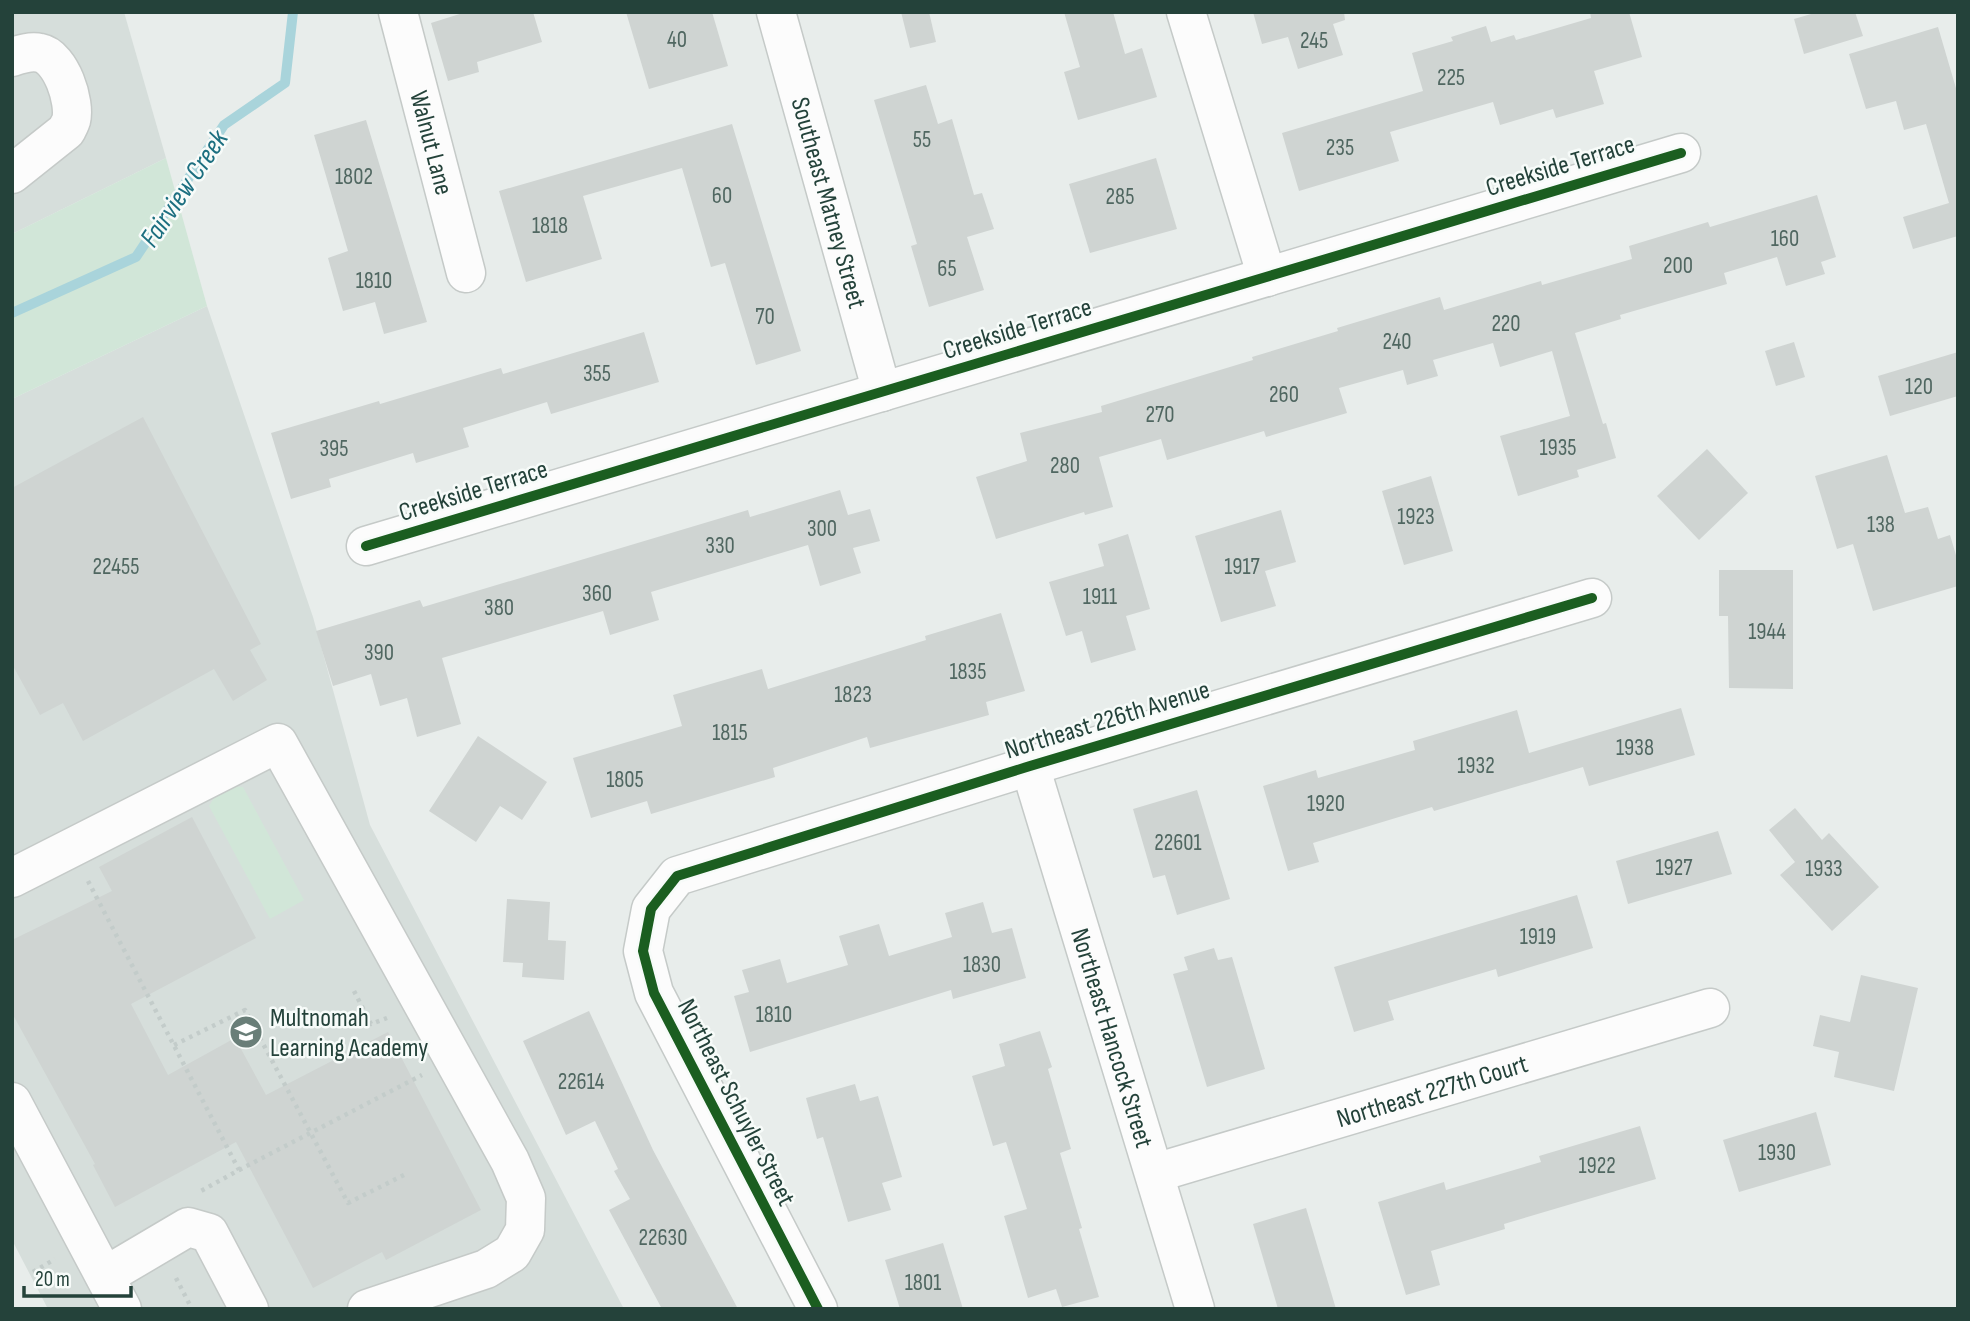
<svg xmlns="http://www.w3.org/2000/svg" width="1970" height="1321" viewBox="0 0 1970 1321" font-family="'Sofia Sans Condensed',sans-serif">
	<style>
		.built { fill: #d6dedb }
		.green { fill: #d1e6d8 }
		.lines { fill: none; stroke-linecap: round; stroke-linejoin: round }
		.stream { stroke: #a9d4db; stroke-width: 10 }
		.building { fill: #cfd4d2 }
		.minor-casing { stroke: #c5cac8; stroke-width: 41 }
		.path { stroke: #c3ccca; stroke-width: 4.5; stroke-dasharray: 3.5 5; stroke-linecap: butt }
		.minor { stroke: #fcfcfc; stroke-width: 38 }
		.cycleway-casing { stroke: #f7fbf9; stroke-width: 15 }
		.cycleway { stroke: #1b5e20; stroke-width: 10 }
		.labels { text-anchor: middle; stroke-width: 5; stroke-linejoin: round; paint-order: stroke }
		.number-label { font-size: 23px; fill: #506761 }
		.street-label { font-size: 26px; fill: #24423a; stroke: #f7fbf9 }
		.poi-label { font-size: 26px; fill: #24423a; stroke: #f7fbf9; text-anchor: start }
		.water-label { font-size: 28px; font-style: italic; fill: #1c6f80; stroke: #f7fbf9 }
	</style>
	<rect width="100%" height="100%" fill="#e8edeb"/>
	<!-- built -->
	<g class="built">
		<polygon points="12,12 124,12 166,158 12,234"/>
		<polygon points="207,306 313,617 370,825 624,1309 48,1309 12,1240 12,399"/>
	</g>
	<!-- green -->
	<g class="green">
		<polygon points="166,158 207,306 12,399 12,234"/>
		<polygon points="231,786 243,787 304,900 270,919 209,806 214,798"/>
	</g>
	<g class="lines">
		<!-- stream -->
		<polyline class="stream" points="12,313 136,257 224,125 285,83 293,12"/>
	</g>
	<!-- building -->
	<g class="building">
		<polygon points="466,12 533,12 542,42 477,62 479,72 448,81 431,23"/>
		<polygon points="626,12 712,12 728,66 649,89"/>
		<polygon points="901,12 929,12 936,42 910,48"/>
		<polygon points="1064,12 1113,12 1125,54 1142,48 1157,97 1078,120 1064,72 1080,67"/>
		<polygon points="1253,12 1344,12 1345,20 1333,24 1343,55 1298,69 1288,37 1262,44"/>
		<polygon points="1590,12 1629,12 1642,57 1594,71 1604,104 1556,118 1553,109 1500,125 1493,102 1390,132 1399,161 1299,191 1282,133 1423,91 1412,53 1453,41 1451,37 1486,26 1491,42 1514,35 1516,40 1591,18"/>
		<polygon points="1818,12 1855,12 1863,36 1804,54 1794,19"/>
		<polygon points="1938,27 1958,95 1958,236 1913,249 1903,217 1949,203 1926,124 1904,130 1896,101 1866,109 1849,54"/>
		<polygon points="926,85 938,124 952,119 974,195 982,193 994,229 967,237 984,290 929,307 911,246 917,244 874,100"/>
		<polygon points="366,120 427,322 384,334 375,302 343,311 328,258 348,251 314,135"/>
		<polygon points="732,124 801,351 756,365 725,263 711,267 682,168 583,196 602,259 526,282 499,191"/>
		<polygon points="1156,158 1177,229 1090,253 1069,184"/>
		<polygon points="1817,195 1836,257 1821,262 1825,274 1786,286 1777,257 1724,273 1727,284 1620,315 1621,319 1575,333 1603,424 1606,423 1616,458 1577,470 1579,477 1518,496 1500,436 1570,416 1552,351 1500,367 1493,343 1433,360 1438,376 1407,385 1403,370 1339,388 1347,413 1266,437 1264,431 1167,460 1161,439 1099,457 1113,507 1085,515 1084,512 996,539 976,477 1027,461 1020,433 1102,412 1101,406 1253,360 1252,357 1338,331 1337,328 1440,297 1444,310 1541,281 1542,285 1632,259 1629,246 1708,222 1710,227"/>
		<polygon points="644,332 659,382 551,414 547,402 463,428 469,447 416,463 413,453 329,479 331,487 291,499 271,433 379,401 380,404 501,368 503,374"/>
		<polygon points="1794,342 1805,377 1776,386 1765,351"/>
		<polygon points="1958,352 1958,396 1890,416 1878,376"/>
		<polygon points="143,417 261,644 250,650 267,680 233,701 214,669 83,741 63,703 40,715 12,664 12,488"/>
		<polygon points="1707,449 1748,493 1699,540 1657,496"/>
		<polygon points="1887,455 1905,513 1928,507 1938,539 1950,535 1958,562 1958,586 1873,611 1853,544 1837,549 1815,476"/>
		<polygon points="1431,476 1453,551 1404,565 1382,491"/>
		<polygon points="840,490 848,515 870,509 880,541 853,548 861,573 820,586 808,545 651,592 659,620 610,635 603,611 442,658 461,724 417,737 407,698 380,706 371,674 333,686 316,631 420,600 423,607 748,510 750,517"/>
		<polygon points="1281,510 1296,562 1265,571 1276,606 1221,622 1195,536"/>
		<polygon points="1128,534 1150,609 1126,616 1136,650 1091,663 1082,631 1066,636 1049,582 1104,566 1098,544"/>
		<polygon points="1719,570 1793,570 1793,689 1729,688 1728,616 1719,616"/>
		<polygon points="1001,613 1025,691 986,702 989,715 870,748 867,737 773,768 775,777 651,814 647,801 591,818 573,758 682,726 673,695 762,669 768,689 926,640 925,636"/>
		<polygon points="1681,708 1695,755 1589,786 1583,767 1434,811 1432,807 1313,843 1319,862 1288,871 1263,786 1316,770 1318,778 1415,750 1413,741 1517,710 1529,753"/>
		<polygon points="478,736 547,782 522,820 500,806 476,842 429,811"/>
		<polygon points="1197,790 1230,899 1177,915 1165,875 1153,878 1133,809"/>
		<polygon points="1795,808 1822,840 1829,833 1879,887 1832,931 1780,875 1795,862 1769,830"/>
		<polygon points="192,817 256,938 131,1004 168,1075 235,1038 266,1095 388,1032 481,1210 386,1260 382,1252 313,1288 236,1142 115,1207 93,1165 95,1164 12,1013 12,940 112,891 99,867"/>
		<polygon points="1718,831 1732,874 1628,904 1616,861"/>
		<polygon points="1577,895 1593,948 1498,977 1496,969 1388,1001 1394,1020 1354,1032 1334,967"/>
		<polygon points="507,899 550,902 548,940 566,941 564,980 522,977 523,963 503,962"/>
		<polygon points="983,902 992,933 1012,928 1026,978 953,999 951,990 750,1052 734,996 749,992 742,970 780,959 787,983 848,965 839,936 879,924 889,956 952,937 945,913"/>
		<polygon points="1214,948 1218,960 1232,957 1265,1069 1207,1087 1173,974 1188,970 1184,957"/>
		<polygon points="1861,975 1918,988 1894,1091 1834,1077 1839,1052 1813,1046 1820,1015 1850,1022"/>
		<polygon points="589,1011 653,1150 738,1309 662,1309 609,1210 630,1199 614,1171 618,1169 595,1121 566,1135 523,1041"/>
		<polygon points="1040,1031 1052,1067 1048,1069 1071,1149 1060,1153 1082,1228 1079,1229 1099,1297 1062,1307 1056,1289 1028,1298 1004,1216 1027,1209 1006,1142 993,1146 972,1076 1005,1066 999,1044"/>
		<polygon points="855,1084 860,1101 878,1096 902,1177 882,1183 891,1210 848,1222 823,1137 817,1139 806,1098"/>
		<polygon points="1816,1112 1831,1165 1739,1192 1723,1140"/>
		<polygon points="1640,1126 1656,1179 1504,1224 1505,1229 1431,1251 1440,1285 1406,1295 1378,1202 1444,1182 1446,1190 1541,1162 1539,1156"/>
		<polygon points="1306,1208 1336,1309 1278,1309 1253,1224"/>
		<polygon points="943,1243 963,1309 900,1309 885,1260"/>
	</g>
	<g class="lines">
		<defs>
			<g id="minor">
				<path id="s1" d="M398,12L466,273"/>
				<path id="s2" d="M776,12L882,392"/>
				<polyline points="1186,12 1267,277"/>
				<path d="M12,57C21,54 31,51 40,53C61,57 76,102 71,121C71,122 67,129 66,131L12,174"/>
				<polyline points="366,546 1681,153"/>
				<path id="s3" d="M1030,766L1195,1309"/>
				<polyline points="12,878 278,743 510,1161 526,1198 525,1230 512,1253 486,1269 367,1309"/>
				<polyline points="12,1102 122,1309"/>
				<path id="s4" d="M1155,1173L1710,1008"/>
				<polyline points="105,1276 188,1227 209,1233 249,1309"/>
				<polyline points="818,1309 654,993 643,951 651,909 677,876 1030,766 1592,598"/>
			</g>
		</defs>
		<!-- minor casing -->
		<use href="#minor" class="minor-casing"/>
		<!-- path -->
		<g class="path">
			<polyline points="88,881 239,1170 201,1191"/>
			<polyline points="354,991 371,1024 387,1018"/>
			<polyline points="174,1045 245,1010 348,1203 408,1173"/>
			<polyline points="239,1170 422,1075"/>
			<polyline points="33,1272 55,1259"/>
			<polyline points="176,1278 192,1309"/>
		</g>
		<!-- minor -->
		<use href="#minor" class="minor"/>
		<defs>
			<g id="cycleway">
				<polyline points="366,546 1681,153"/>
				<polyline points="818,1309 654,993 643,951 651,909 677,876 1030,766 1592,598"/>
			</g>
		</defs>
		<!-- cycleway casing -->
		<use href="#cycleway" class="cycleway-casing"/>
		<!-- cycleway -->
		<use href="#cycleway" class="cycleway"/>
	</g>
	<!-- icons -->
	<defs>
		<symbol id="school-disc" viewBox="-11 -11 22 22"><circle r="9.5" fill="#697e78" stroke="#f7fbf9"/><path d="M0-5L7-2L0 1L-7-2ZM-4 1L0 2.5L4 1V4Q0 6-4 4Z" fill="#fff"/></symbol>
	</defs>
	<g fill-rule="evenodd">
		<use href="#school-disc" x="227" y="1013" width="38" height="38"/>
	</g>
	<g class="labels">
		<!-- number labels -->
		<g class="number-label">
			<text x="677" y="47">40</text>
			<text x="1314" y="48">245</text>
			<text x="1451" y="85">225</text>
			<text x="922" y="147">55</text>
			<text x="1340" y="155">235</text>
			<text x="354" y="184">1802</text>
			<text x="722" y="203">60</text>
			<text x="1120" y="204">285</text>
			<text x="550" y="233">1818</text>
			<text x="1785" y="246">160</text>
			<text x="1678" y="273">200</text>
			<text x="947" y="276">65</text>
			<text x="374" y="288">1810</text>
			<text x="765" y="324">70</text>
			<text x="1506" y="331">220</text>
			<text x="1397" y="349">240</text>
			<text x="597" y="381">355</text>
			<text x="1919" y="394">120</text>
			<text x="1284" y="402">260</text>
			<text x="1160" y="422">270</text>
			<text x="1558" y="455">1935</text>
			<text x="334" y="456">395</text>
			<text x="1065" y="473">280</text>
			<text x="1416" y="524">1923</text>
			<text x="1881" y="532">138</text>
			<text x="822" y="536">300</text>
			<text x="720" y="553">330</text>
			<text x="116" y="574">22455</text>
			<text x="1242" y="574">1917</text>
			<text x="597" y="601">360</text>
			<text x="1100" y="604">1911</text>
			<text x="499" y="615">380</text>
			<text x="1767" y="639">1944</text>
			<text x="379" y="660">390</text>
			<text x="968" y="679">1835</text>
			<text x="853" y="702">1823</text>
			<text x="730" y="740">1815</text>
			<text x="1635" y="755">1938</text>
			<text x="1476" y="773">1932</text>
			<text x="625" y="787">1805</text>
			<text x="1326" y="811">1920</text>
			<text x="1178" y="850">22601</text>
			<text x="1674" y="875">1927</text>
			<text x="1824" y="876">1933</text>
			<text x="1538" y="944">1919</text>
			<text x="982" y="972">1830</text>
			<text x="774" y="1022">1810</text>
			<text x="581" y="1089">22614</text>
			<text x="1777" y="1160">1930</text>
			<text x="1597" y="1173">1922</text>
			<text x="663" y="1245">22630</text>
			<text x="923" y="1290">1801</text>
		</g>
		<!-- street labels -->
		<g class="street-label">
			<text dy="9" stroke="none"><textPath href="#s1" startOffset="135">Walnut Lane</textPath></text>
			<text transform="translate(1560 165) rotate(-17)" y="9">Creekside Terrace</text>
			<text dy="9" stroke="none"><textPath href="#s2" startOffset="198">Southeast Matney Street</textPath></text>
			<text transform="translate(1017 328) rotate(-17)" y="9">Creekside Terrace</text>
			<text transform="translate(473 490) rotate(-17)" y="9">Creekside Terrace</text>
			<text transform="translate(1107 719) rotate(-17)" y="9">Northeast 226th Avenue</text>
			<text dy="9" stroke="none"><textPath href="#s3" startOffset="284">Northeast Hancock Street</textPath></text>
			<text dy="9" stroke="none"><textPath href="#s4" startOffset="289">Northeast 227th Court</textPath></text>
			<text transform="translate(737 1102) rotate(63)" y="9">Northeast Schuyler Street</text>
		</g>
		<!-- poi labels -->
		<g class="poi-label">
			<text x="270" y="1026">Multnomah<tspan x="270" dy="30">Learning Academy</tspan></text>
		</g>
		<!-- water labels -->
		<g class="water-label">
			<text transform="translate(183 188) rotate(-56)" y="10">Fairview Creek</text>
		</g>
	</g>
	<!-- border -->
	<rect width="1970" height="1321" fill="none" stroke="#24423a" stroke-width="28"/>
	<!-- scale -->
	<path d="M24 1286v10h107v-10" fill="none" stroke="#24423a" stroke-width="3.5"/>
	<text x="35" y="1286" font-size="21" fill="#24423a" stroke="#f7fbf9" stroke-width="5" paint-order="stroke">20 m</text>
</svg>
